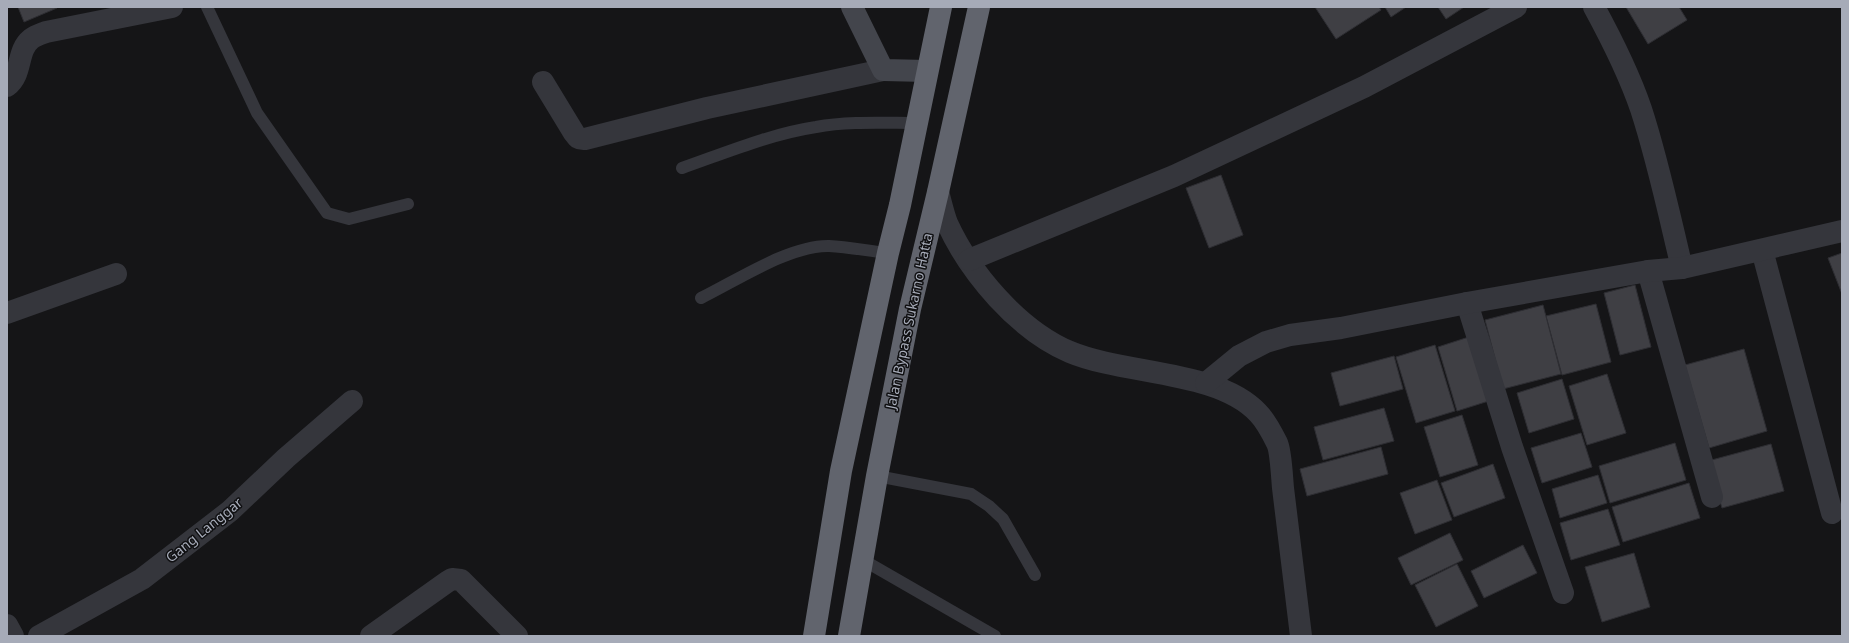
<svg xmlns="http://www.w3.org/2000/svg" width="1849" height="643" viewBox="0 0 1849 643" font-family="'Noto Sans',sans-serif">
	<style>
		.building { fill: #3f3f44; stroke: #2e2e33 }
		.lines { fill: none; stroke-linecap: round; stroke-linejoin: round }
		.lane { stroke: #35363c; stroke-width: 12 }
		.street { stroke: #35363c; stroke-width: 22 }
		.secondary { stroke: #43454c; stroke-width: 22 }
		.highway { stroke: #61646d; stroke-width: 22 }
		.labels { text-anchor: middle; stroke-width: 3; stroke-linejoin: round; paint-order: stroke }
		.street-label { font-size: 14px; fill: #a6abb8; stroke: #101012 }
	</style>
	<rect width="100%" height="100%" fill="#151517"/>
	<!-- building -->
	<g class="building">
		<polygon points="18,7 57,7 57,8 24,22"/>
		<polygon points="1315,7 1379,7 1381,10 1336,39"/>
		<polygon points="1385,7 1406,7 1391,17"/>
		<polygon points="1438,7 1464,7 1446,19"/>
		<polygon points="1626,7 1679,7 1687,20 1648,44"/>
		<polygon points="1221,175 1243,235 1209,248 1186,188"/>
		<polygon points="1842,253 1842,294 1828,258"/>
		<polygon points="1635,285 1651,347 1620,355 1604,293"/>
		<polygon points="1596,304 1611,362 1562,375 1546,316"/>
		<polygon points="1543,305 1561,374 1503,389 1485,320"/>
		<polygon points="1475,335 1495,399 1457,411 1438,347"/>
		<polygon points="1435,345 1455,411 1416,423 1396,357"/>
		<polygon points="1744,349 1767,431 1709,448 1685,365"/>
		<polygon points="1394,356 1403,389 1340,406 1331,373"/>
		<polygon points="1607,374 1626,433 1587,445 1569,386"/>
		<polygon points="1562,379 1574,419 1529,433 1517,393"/>
		<polygon points="1384,408 1394,441 1323,460 1314,427"/>
		<polygon points="1462,415 1478,465 1440,477 1424,427"/>
		<polygon points="1581,433 1592,467 1542,483 1531,448"/>
		<polygon points="1675,443 1686,480 1610,503 1599,466"/>
		<polygon points="1771,444 1784,491 1722,508 1708,461"/>
		<polygon points="1381,447 1388,474 1307,496 1300,469"/>
		<polygon points="1493,464 1505,498 1454,517 1441,483"/>
		<polygon points="1598,475 1607,503 1560,518 1552,489"/>
		<polygon points="1437,480 1452,520 1415,534 1400,493"/>
		<polygon points="1689,483 1700,518 1623,542 1612,507"/>
		<polygon points="1608,509 1620,545 1571,560 1560,523"/>
		<polygon points="1450,533 1463,560 1411,585 1398,558"/>
		<polygon points="1523,545 1537,573 1484,598 1471,571"/>
		<polygon points="1634,553 1650,607 1602,622 1585,567"/>
		<polygon points="1457,564 1478,606 1436,627 1415,585"/>
	</g>
	<g class="lines">
		<!-- lane -->
		<g class="lane">
			<polyline points="207,7 257,113 327,213 349,219 408,204"/>
			<path d="M682,168C725,153 770,134 816,127C848,121 883,123 916,123"/>
			<path d="M701,298C736,281 790,245 829,246C849,247 868,251 888,253"/>
			<polyline points="877,476 971,494 989,506 1003,519 1035,575"/>
			<polyline points="863,560 995,636"/>
		</g>
		<!-- street -->
		<g class="street">
			<path d="M1594,7C1612,40 1629,74 1641,109C1658,161 1669,214 1682,268"/>
			<polyline points="543,82 574,133 578,138 585,139 707,108 883,70"/>
			<path d="M7,86C23,74 16,51 31,39C35,36 41,34 46,32L172,7"/>
			<path d="M938,192C941,202 943,213 947,223C970,273 1018,330 1070,352C1125,375 1218,370 1258,413C1266,421 1272,433 1277,443C1281,451 1282,478 1283,488C1289,537 1295,587 1301,636"/>
			<polyline points="1762,250 1832,513"/>
			<polyline points="969,260 1174,176 1364,87 1516,7"/>
			<polyline points="1648,271 1712,497"/>
			<polyline points="1467,303 1512,447 1563,593"/>
			<polyline points="7,313 116,274"/>
			<polyline points="1206,383 1239,356 1266,342 1290,335 1341,328 1467,303 1648,271 1682,268 1842,231"/>
			<polyline points="7,625 13,636"/>
			<polyline points="39,636 142,579 230,511 286,458 352,401"/>
			<polyline points="371,636 447,582 452,579 461,580 517,636"/>
		</g>
		<!-- secondary -->
		<polyline class="secondary" points="852,7 883,70 927,71"/>
		<!-- highway -->
		<g class="highway">
			<polyline points="814,636 841,471 888,253 900,205 941,7"/>
			<polyline points="849,636 877,476 910,309 938,192 979,7"/>
		</g>
	</g>
	<g class="labels">
		<!-- street labels -->
		<g class="street-label">
			<text transform="translate(909 321) rotate(-78)" y="5">Jalan Bypass Sukarno Hatta</text>
			<text transform="translate(204 530) rotate(-39)" y="5">Gang Langgar</text>
		</g>
	</g>
	<!-- border -->
	<rect width="1849" height="643" fill="none" stroke="#a6abb8" stroke-width="16"/>
</svg>
